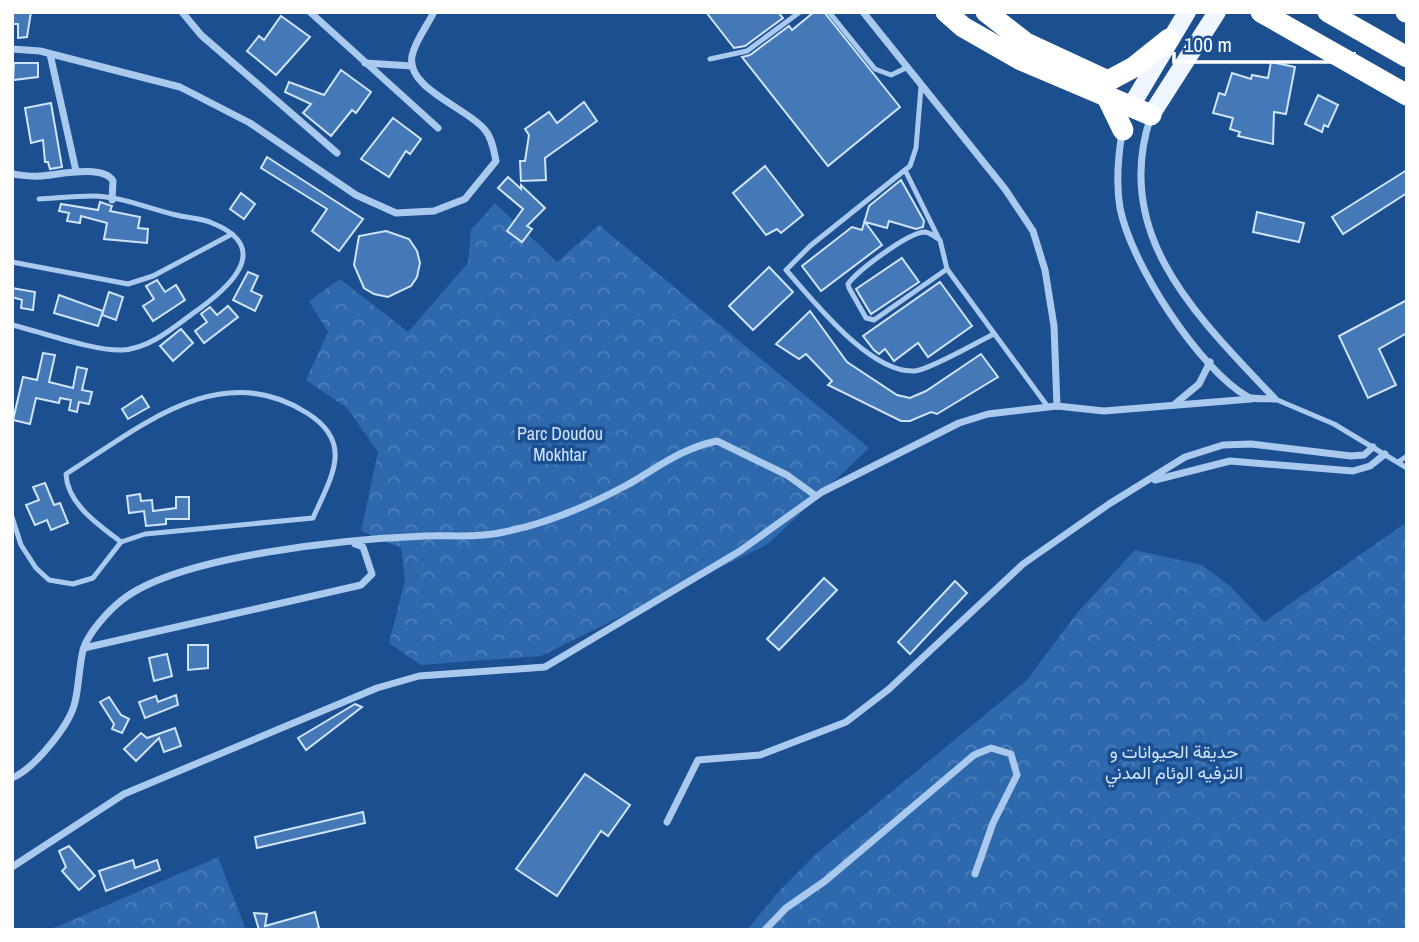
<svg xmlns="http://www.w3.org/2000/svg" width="1419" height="942" viewBox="0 0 1419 942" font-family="'Archivo Narrow',Vazirmatn,sans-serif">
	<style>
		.park { fill: url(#park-crowns) }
		.building { fill: #4478b7; stroke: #cfe3fa; stroke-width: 2 }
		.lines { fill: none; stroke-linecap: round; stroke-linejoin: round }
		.lane { stroke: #a9c9ee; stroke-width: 5 }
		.street { stroke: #a9c9ee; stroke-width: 7 }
		.primary { stroke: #f0f6ff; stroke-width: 18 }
		.highway { stroke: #fff; stroke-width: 21 }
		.labels { text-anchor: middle; stroke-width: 7; stroke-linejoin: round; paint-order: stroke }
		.park-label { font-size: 18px; fill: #cfe3fa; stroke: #1b4f8f }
	</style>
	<defs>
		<pattern id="park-crowns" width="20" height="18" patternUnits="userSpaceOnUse" patternTransform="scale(1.75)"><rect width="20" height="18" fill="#2e69ad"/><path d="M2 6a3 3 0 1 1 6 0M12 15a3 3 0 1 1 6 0" fill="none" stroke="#4d80b9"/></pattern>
	</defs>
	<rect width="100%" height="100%" fill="#1b4f8f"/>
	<!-- park -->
	<g class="park">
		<polygon points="495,203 557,262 599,225 869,448 768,544 541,656 421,665 389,643 405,580 401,548 361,531 378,452 347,408 306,380 328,332 309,301 340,279 408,332 468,263 471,230"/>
		<polygon points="1407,522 1407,930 747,930 779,891 815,855 1027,680 1077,613 1135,550 1202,565 1230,586 1264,622"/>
		<polygon points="218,857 246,930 55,930 54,928"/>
	</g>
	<!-- building -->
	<g class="building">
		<polygon points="12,12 31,12 27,37 18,38 18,24 12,24"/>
		<polygon points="706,12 778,12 783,18 745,46 734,48"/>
		<polygon points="814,12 824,12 900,107 828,166 742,57 750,55 789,26 792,30"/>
		<polygon points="281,16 310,37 276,75 247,51 259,36 264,40"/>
		<polygon points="1271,62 1295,67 1286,114 1274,112 1273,144 1238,136 1240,132 1230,129 1233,118 1213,113 1219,93 1225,95 1232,73 1251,79 1252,75 1268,78"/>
		<polygon points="14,63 38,63 38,77 13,80"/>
		<polygon points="341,70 371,92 356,113 352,110 331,136 303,113 311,104 285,92 289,82 324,95"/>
		<polygon points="1318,95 1338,105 1328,127 1324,125 1322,132 1305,124"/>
		<polygon points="584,102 597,121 545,158 546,180 521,181 520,161 525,161 529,135 525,129 549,112 557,123"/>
		<polygon points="51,103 62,167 50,169 48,162 45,162 43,140 31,143 25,108"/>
		<polygon points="393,118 421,139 410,154 406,151 389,177 361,159"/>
		<polygon points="267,157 363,219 339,251 312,231 327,209 261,168"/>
		<polygon points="765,166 803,215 781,233 777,229 766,235 733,193"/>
		<polygon points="1407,170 1407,193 1343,234 1332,217"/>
		<polygon points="508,177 521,189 521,185 545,208 527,226 532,229 522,242 507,231 523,209 498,188"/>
		<polygon points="901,180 924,221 923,227 916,229 889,221 887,228 865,222 882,245 821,291 802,266 852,227 862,230 869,206"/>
		<polygon points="241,193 255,204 244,219 230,209"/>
		<polygon points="100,202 112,206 110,211 140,217 138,228 148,229 147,243 104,239 107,223 81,216 80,223 67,221 69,213 59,211 61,204 98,210"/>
		<polygon points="1257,212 1304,223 1299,242 1253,232"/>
		<polygon points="386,231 409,239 417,251 420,263 417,277 411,286 388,297 374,294 364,288 354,265 359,236"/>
		<polygon points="902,258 919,282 871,314 856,289"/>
		<polygon points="769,267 793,292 753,330 729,306"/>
		<polygon points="248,272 258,276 251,291 262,296 255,311 233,300"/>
		<polygon points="157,280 165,292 176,285 185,300 153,321 143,306 154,299 146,286"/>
		<polygon points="940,282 972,326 928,357 918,343 894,361 885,349 879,354 874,350 863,336"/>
		<polygon points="12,288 35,292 33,310 21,308 22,300 12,297"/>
		<polygon points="109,292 123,297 116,320 102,315"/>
		<polygon points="59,295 103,311 98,326 54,313"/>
		<polygon points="1407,300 1407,333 1379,349 1396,385 1368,398 1339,336"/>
		<polygon points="228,306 238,317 204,343 195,331 207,322 201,314 210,307 217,315"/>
		<polygon points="810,311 847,362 897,395 910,398 926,391 981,354 998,377 937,414 931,412 910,421 901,421 828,385 832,381 806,354 799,359 776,344"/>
		<polygon points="181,329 193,343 173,361 160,346"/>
		<polygon points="43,353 55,355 49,382 73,388 77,367 87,369 82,390 92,392 89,404 79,402 77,412 69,410 71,400 60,398 59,403 36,398 30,424 13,420 23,377 37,380"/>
		<polygon points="142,396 149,407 128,419 122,409"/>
		<polygon points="45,483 54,505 60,503 68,523 51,530 47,520 35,525 26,505 39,500 33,487"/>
		<polygon points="140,494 141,501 152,500 153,511 176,508 176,497 189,497 189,519 166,519 166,524 146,526 144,511 129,513 127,496"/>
		<polygon points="824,578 837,590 779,650 767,639"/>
		<polygon points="955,581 967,593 910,654 898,642"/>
		<polygon points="188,645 208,645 208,668 188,670"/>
		<polygon points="167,654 172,676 154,681 149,658"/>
		<polygon points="176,695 178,705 145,718 139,702 156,696 158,702"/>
		<polygon points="109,697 121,715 129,719 122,733 112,729 114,724 100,702"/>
		<polygon points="355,704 362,707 306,750 298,738"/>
		<polygon points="175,728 181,746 164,752 159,738 136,761 124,749 141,733 147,738"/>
		<polygon points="585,774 630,805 608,836 601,831 557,896 516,869"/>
		<polygon points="363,812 365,823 257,848 255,837"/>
		<polygon points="69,846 95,876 79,890 62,871 66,867 59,851"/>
		<polygon points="133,860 135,868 157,860 160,870 106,891 99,871"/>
		<polygon points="315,912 319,928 313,930 259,930 254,913 267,914 265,926"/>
	</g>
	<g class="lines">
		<!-- lane -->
		<g class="lane">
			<polyline points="829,12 875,69 891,75 906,68"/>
			<polyline points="710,59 747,51 800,12"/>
			<path d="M921,87L916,148L910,166L810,246L786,270C814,301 870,374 915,371C931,369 977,342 994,334"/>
			<polyline points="905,170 938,237"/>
			<polyline points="12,262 128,284 153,276 232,234"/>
			<path d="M947,269L874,320L866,318L849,288L848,284C858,270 908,233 924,232C930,232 935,237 940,240L947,269L1048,407"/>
			<path d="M12,325C42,332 93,351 122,350C148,349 172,329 192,314C225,291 277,249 212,223C201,218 188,218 176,215C150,209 119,196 93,196C75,196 57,198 39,199"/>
			<polyline points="1275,399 1334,424 1407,468"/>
			<polyline points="1398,462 1407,456"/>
			<path d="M12,517L21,545L36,568L49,580L73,584L93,578L121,542L145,534L313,518C331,477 355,443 307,413C220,357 139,428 66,474C67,504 99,525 121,542"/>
		</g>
		<!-- street -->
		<g class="street">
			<polyline points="182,12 201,35 337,153"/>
			<polyline points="310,12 438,128"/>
			<polyline points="863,12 1005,189 1033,231 1045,270 1054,326 1057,406"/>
			<path d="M12,49L40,51L180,87L250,123L356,195L396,213L434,211L465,199L496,161C494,151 492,138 485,130C468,108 406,89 412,56C415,41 427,26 434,12"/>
			<polyline points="50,54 76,171"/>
			<polyline points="365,63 412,66"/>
			<path d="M1122,133C1118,157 1116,184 1120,208C1131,264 1199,369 1248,397C1255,400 1267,398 1275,399C1200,319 1110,236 1151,116"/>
			<path d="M12,174C21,175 30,177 40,176C57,175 103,164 113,181L112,200"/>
			<polyline points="1175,404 1199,384 1210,362"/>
			<polyline points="1155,480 1230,461 1353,471 1370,466 1385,454"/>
			<polyline points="84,648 361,585 372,574 363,547 355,544"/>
			<path d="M12,778C34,769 70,725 75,702C79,685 79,667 83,650C88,633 108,611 122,600C179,555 350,539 425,536C451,535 477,538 504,532C545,524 590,505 627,485C657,468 682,448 717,441L787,475L816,496"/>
			<polyline points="667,822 698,760 760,755 846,722 889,689 1023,564 1109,504 1185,457 1223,445 1251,444 1351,456 1364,455 1373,447"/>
			<polyline points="12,867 124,794 377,688 419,676 545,667 740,551 822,492 959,423 988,414 1057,406 1104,411 1251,399"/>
			<polyline points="765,930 786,908 825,881 974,755 991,748 1011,754 1017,775 993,823 975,874"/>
		</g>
		<!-- primary -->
		<g class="primary">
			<polyline points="1131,106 1187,12"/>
			<polyline points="1151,115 1217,12"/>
		</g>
		<!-- highway -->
		<g class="highway">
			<polyline points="946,12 963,27 1019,59 1151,115"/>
			<polyline points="986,12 1026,43 1108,81 1134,67 1169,39"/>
			<polyline points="1261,12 1407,95"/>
			<polyline points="1328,12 1407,57"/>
			<polyline points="1406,12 1407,12"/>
			<polyline points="1105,93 1123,130"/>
		</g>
	</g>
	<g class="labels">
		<!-- park labels -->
		<g class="park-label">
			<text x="560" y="440">Parc Doudou<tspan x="560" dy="21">Mokhtar</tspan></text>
			<text x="1174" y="758">حديقة الحيوانات و<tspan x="1174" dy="21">الترفيه الوئام المدني</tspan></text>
		</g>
	</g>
	<!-- border -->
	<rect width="1419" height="942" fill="none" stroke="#ffffff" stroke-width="28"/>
	<!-- scale -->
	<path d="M1174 52v10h180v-10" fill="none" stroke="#ffffff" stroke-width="3.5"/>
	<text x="1184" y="52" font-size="21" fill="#ffffff" stroke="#1b4f8f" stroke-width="5" paint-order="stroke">100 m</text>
</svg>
